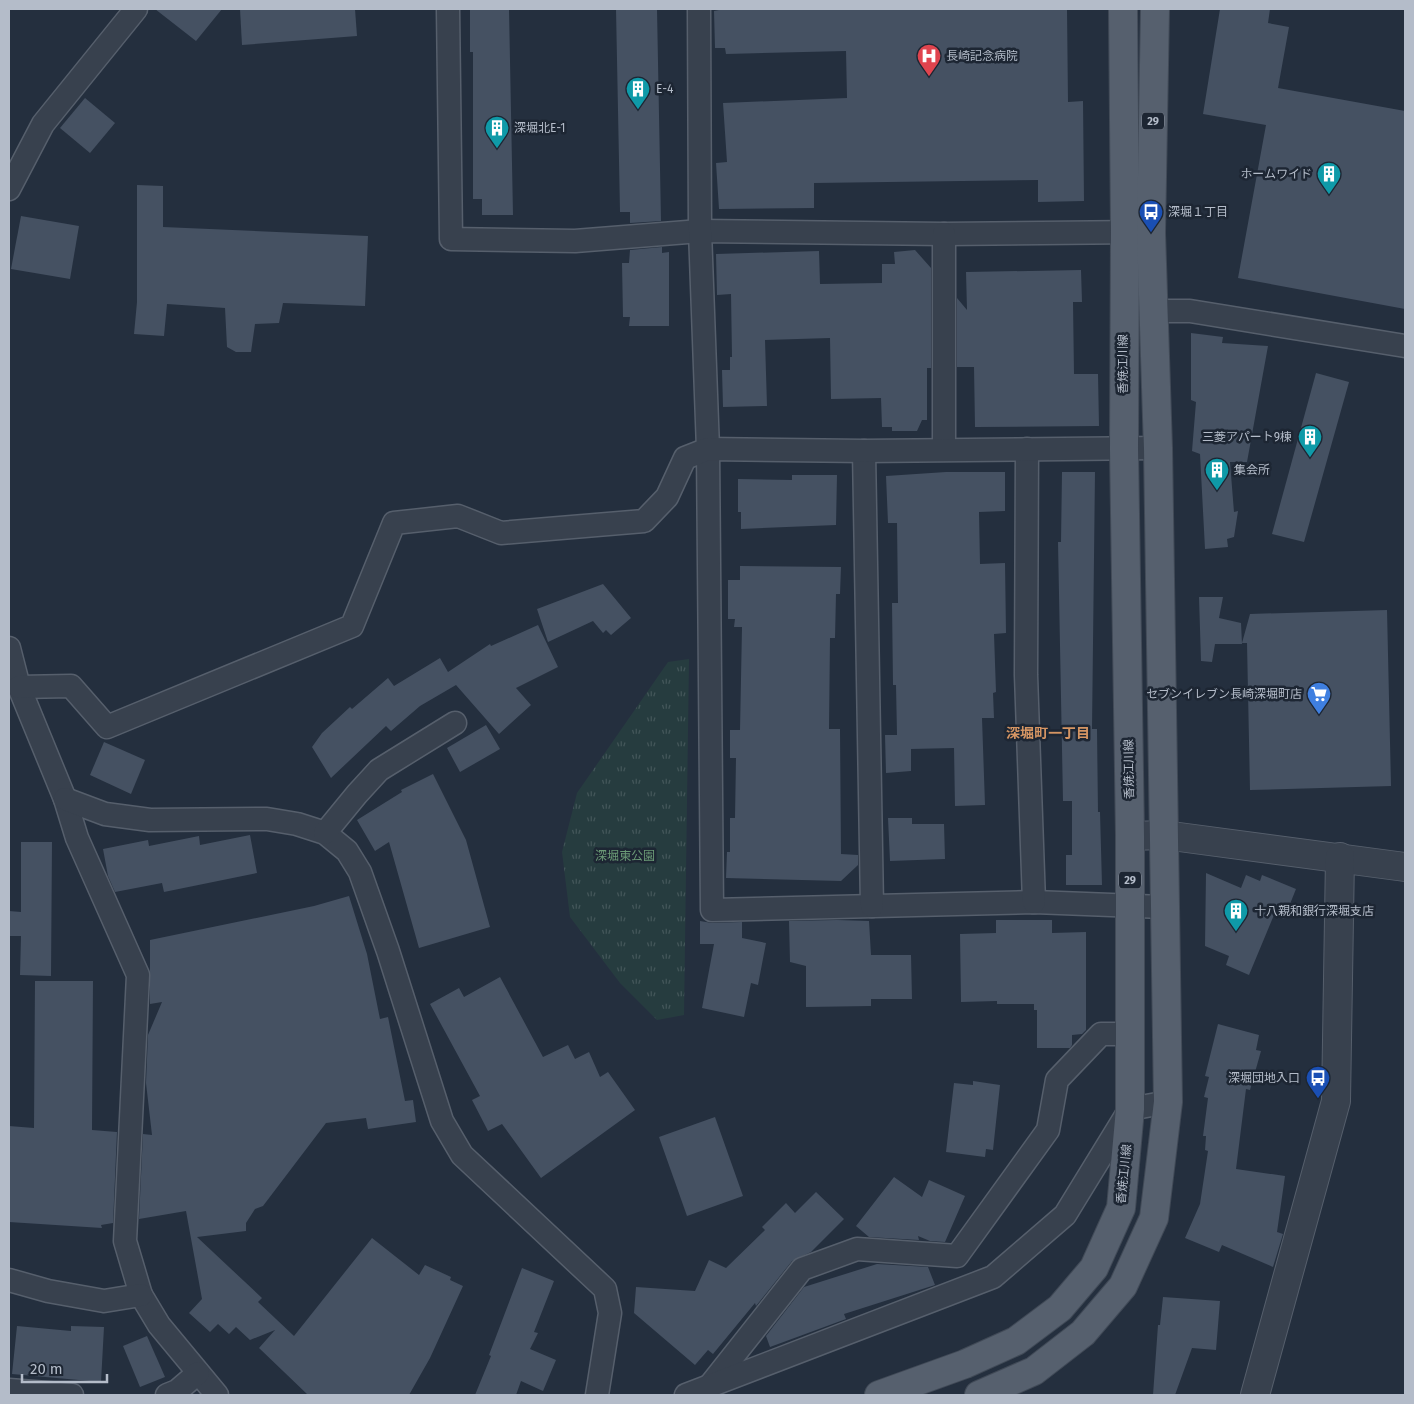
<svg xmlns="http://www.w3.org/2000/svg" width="1414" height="1404" viewBox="0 0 1414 1404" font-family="'Fira Sans','Noto Sans JP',sans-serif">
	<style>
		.park { fill: url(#park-tufts) }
		.building { fill: #455162 }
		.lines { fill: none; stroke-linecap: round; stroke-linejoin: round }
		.minor-casing { stroke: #565f6c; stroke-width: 25 }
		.tertiary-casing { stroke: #565f6c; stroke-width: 30 }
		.primary-casing { stroke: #414a57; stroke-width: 30 }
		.minor { stroke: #38414e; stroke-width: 22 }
		.tertiary { stroke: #38414e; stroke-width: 28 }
		.primary { stroke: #56606e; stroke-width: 28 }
		.labels { text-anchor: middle; stroke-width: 5; stroke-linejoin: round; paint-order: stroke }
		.shield { fill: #1d2633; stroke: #878f9c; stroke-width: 1 }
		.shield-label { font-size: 11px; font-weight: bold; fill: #b4bcc9 }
		.poi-label { font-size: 12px; fill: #b4bcc9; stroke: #1d2633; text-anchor: start }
		.street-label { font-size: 12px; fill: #b4bcc9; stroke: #1d2633 }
		.park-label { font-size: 12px; fill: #6b9a76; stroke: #1d2633 }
		.neighbourhood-label { font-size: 14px; font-weight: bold; fill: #d59563; stroke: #1d2633 }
	</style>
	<defs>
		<pattern id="park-tufts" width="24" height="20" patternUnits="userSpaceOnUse" patternTransform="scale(1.25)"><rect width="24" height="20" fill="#263c3f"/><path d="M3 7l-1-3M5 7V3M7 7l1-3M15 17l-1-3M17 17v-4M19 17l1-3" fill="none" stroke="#435659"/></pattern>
	</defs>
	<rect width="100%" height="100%" fill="#242f3e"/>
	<!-- park -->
	<polygon class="park" points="689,659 684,1015 657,1020 620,983 570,917 562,852 577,793 668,662"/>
	<!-- building -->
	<g class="building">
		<polygon points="155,9 222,9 196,41"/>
		<polygon points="240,9 355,9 357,36 242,45"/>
		<polygon points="470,9 509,9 513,215 482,215 482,199 473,199 473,52 470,52"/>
		<polygon points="616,9 657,9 661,221 630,223 630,212 620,212"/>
		<polygon points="724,9 1067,9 1068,102 1083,101 1084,201 1038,202 1038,180 814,183 814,208 719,209 716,163 727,162 723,103 847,98 846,51 726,54 725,48 715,48 714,11"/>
		<polygon points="1220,9 1270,9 1268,23 1289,27 1278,88 1405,111 1405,309 1238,278 1266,125 1203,114"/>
		<polygon points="85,98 115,123 90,153 60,128"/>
		<polygon points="137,185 163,186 163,227 368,236 365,306 283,303 279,323 255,324 251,352 236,352 227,347 225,308 167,304 164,336 134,334 137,302"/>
		<polygon points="21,216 79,226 70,279 11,269"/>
		<polygon points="662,247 662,253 669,252 669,326 629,326 630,317 623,317 622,263 629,263 630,250"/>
		<polygon points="915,250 931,268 931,368 927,368 927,420 922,420 917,431 892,431 892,427 882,427 881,398 831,399 830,338 765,340 767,406 723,407 722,370 730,370 730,357 732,357 731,294 717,295 716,254 819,251 820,284 882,283 882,264 895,264 894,252"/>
		<polygon points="1081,270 1082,302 1073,302 1074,374 1098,374 1099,426 975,427 974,367 957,367 957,298 967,310 966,272"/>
		<polygon points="1191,333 1223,337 1222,343 1268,346 1247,462 1230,462 1234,512 1238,511 1234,537 1227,539 1228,547 1205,549 1200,454 1192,451 1196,402 1191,400"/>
		<polygon points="1316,373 1349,382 1304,542 1272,534"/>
		<polygon points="946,472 1005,472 1005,511 979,512 980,564 1005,563 1006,633 994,634 996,692 993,693 994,718 982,718 985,805 955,806 954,748 911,749 911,771 886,773 885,735 897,735 896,685 893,685 892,603 898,603 897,523 888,523 886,476"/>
		<polygon points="1062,472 1095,472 1092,729 1097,729 1098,812 1100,812 1102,885 1066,885 1066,855 1072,855 1072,801 1063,801 1058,542 1061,542"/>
		<polygon points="792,475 837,475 836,525 741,529 741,512 738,512 738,479 792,480"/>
		<polygon points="740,566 841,567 840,594 836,594 835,638 830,638 829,729 840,729 841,854 858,855 858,865 841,881 726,878 727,852 730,852 730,818 735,818 736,758 730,758 730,730 740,730 742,627 734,627 735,619 728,619 728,580 740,580"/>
		<polygon points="603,584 631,618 611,635 606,630 603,633 593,621 548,642 537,609"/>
		<polygon points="1199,597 1223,597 1219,618 1241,623 1242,644 1215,644 1212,662 1201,661"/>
		<polygon points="1387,610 1391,786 1250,790 1247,643 1242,643 1250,614"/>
		<polygon points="538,625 558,667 516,688 531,705 499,734 456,685 420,706 391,731 386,726 331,778 312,747 322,733 350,707 352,709 388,678 394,686 440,658 448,672 490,644 491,646"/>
		<polygon points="486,725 500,749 460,772 447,748"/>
		<polygon points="104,742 145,760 131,794 90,775"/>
		<polygon points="433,774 466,840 490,927 419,948 389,842 375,851 357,820 402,792 401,790"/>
		<polygon points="888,818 912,818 912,824 944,824 945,859 890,861"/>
		<polygon points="250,835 257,873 164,892 162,883 115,892 108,876 103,849 148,840 149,846 199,836 200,845"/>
		<polygon points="21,842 52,842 51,976 20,975 21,936 9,936 9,911 21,912"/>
		<polygon points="1206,873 1241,888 1246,875 1260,881 1262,875 1296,889 1284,919 1274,915 1249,975 1226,965 1229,956 1205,946"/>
		<polygon points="349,896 367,954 380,1019 388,1017 405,1101 413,1100 416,1122 368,1129 366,1118 326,1123 263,1206 255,1209 246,1223 246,1231 197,1237 262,1298 258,1302 294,1336 372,1238 419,1275 425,1265 451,1277 450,1280 463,1286 430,1358 409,1395 308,1395 259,1348 275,1330 250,1340 236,1327 229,1334 218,1324 210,1332 189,1313 202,1299 186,1211 139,1219 143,1134 152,1135 146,1083 148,1035 162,1002 150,1004 150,940 314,906"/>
		<polygon points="837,920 869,921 871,955 911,955 912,999 871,999 871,1006 806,1007 806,966 790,962 789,921"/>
		<polygon points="996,920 1052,920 1052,933 1086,932 1086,1030 1082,1034 1072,1035 1072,1045 1070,1048 1037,1048 1037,1010 1034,1010 1034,1004 997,1004 997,1001 961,1002 960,934 996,933"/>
		<polygon points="700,921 712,923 742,922 742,938 766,943 758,985 751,983 744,1017 702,1008 714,944 700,944"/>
		<polygon points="500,977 543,1057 568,1045 575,1059 589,1052 600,1077 608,1072 635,1110 541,1178 502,1124 488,1131 472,1100 480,1096 430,1004 459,988 464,997"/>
		<polygon points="35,981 93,981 92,1130 117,1132 113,1223 101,1225 102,1228 9,1222 9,1126 34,1128"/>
		<polygon points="1218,1024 1259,1035 1256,1050 1261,1051 1250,1090 1246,1089 1236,1169 1285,1176 1277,1232 1283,1234 1273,1267 1222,1245 1219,1252 1185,1238 1200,1204 1208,1151 1205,1150 1206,1136 1203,1136 1208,1098 1204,1097 1209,1077 1205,1076"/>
		<polygon points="973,1081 1000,1085 993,1150 986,1149 985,1157 946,1152 954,1083 973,1085"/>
		<polygon points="715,1117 743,1196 687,1216 659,1137"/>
		<polygon points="894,1177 922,1197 929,1180 965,1196 945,1242 930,1241 918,1236 919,1240 869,1237 856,1226"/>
		<polygon points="816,1192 844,1219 811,1252 792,1261 756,1306 755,1303 713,1354 708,1350 695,1365 634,1313 636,1287 695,1291 709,1260 726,1268 765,1230 762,1227 786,1203 795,1213"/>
		<polygon points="877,1264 928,1267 935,1285 844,1314 846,1319 770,1347 766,1336 804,1287"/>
		<polygon points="522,1268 554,1281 534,1332 538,1333 530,1349 556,1360 543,1391 521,1381 516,1395 475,1395 491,1356 489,1355"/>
		<polygon points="1163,1297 1220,1301 1216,1350 1192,1348 1175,1395 1153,1395 1158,1325 1160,1325"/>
		<polygon points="17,1326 71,1331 71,1326 104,1327 101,1382 12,1374"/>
		<polygon points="147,1336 165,1377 140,1387 123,1346"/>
	</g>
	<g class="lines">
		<defs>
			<g id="minor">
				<polyline points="448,9 451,239 575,241 700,231 944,234 1142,232"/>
				<polyline points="699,9 700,231 708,449 712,910 1034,902 1163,907"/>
				<polyline points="9,189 43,124 136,9"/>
				<polyline points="1154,311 1190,311 1405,346"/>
				<polyline points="944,449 944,234"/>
				<polyline points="1027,449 1026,675 1034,902"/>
				<polyline points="864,451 872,906"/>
				<polyline points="9,648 19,687 65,799 77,838 138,975 125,1241 141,1295 159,1325 217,1395"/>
				<polyline points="19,687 71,686 107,727 352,626 394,523 458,516 501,533 644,521 667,497 685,458 708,449 864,451 1158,448"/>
				<polyline points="65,799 105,814 150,820 267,819 297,824 325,833 347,851 360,872 388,951 442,1121 462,1155 605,1289 610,1313 597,1395"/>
				<polyline points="325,833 357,794 379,770 455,723"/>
				<polyline points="9,1280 48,1291 104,1301 141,1295"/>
				<polyline points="711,1384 802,1269 857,1249 957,1256 1048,1130 1057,1080 1101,1034 1130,1034"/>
				<polyline points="9,1390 72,1395"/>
				<polyline points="167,1395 177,1391 198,1373"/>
				<polyline points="686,1395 993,1277 1065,1215 1130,1109 1168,1102"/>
			</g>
			<g id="tertiary">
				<polyline points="1130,836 1164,835 1405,867"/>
				<polyline points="1255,1395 1336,1101 1340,857"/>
			</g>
			<g id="primary">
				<polyline points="879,1395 965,1364 1016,1341 1060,1308 1094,1268 1121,1208 1130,1109 1130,836 1124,449 1125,231 1123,9"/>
				<polyline points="979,1395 1034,1371 1083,1333 1123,1286 1154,1218 1168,1102 1158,448 1151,233 1155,9"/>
			</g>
		</defs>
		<!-- minor casing -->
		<use href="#minor" class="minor-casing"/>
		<!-- tertiary casing -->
		<use href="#tertiary" class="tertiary-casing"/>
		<!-- primary casing -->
		<use href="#primary" class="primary-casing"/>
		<!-- minor -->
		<use href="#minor" class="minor"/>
		<!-- tertiary -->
		<use href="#tertiary" class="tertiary"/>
		<!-- primary -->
		<use href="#primary" class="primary"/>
	</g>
	<!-- icons -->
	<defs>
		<symbol id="hospital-pin" viewBox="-11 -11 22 30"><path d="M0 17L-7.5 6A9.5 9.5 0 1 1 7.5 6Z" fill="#e0444e" stroke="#1d2633"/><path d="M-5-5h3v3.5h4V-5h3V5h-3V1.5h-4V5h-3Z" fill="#fff"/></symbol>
		<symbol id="building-pin" viewBox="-11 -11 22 30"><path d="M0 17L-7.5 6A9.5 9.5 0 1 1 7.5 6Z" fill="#0f9aa8" stroke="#1d2633"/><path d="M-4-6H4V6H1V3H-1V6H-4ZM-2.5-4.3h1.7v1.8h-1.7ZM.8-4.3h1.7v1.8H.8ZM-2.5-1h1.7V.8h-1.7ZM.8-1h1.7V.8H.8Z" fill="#fff"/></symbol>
		<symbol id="bus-pin" viewBox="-11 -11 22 30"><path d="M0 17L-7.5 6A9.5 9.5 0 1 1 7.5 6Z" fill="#1a4fb4" stroke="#1d2633"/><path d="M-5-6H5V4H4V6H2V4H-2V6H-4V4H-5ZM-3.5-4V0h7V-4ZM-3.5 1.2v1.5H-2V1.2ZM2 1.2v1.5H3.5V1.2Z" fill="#fff"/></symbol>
		<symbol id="supermarket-pin" viewBox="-11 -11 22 30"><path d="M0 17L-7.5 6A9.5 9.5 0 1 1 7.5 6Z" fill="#3f7fe0" stroke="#1d2633"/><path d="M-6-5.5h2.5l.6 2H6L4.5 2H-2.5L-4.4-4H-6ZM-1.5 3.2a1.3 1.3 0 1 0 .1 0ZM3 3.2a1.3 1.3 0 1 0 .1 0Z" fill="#fff"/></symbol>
	</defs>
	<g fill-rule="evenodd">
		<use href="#hospital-pin" x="915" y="42" width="28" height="38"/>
		<use href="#building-pin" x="624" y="75" width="28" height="38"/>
		<use href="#building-pin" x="483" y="114" width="28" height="38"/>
		<use href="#building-pin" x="1315" y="160" width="28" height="38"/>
		<use href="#bus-pin" x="1137" y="198" width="28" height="38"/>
		<use href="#building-pin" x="1296" y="423" width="28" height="38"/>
		<use href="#building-pin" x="1203" y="456" width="28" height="38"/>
		<use href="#supermarket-pin" x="1305" y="680" width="28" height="38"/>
		<use href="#building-pin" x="1222" y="897" width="28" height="38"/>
		<use href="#bus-pin" x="1304" y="1064" width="28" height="38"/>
	</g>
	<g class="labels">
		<!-- shield labels -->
		<g class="shield">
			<rect x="1142" y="112.5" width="22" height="17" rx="4"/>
			<rect x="1119" y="871.5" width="22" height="17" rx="4"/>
		</g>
		<g class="shield-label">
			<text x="1153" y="125">29</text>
			<text x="1130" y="884">29</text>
		</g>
		<!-- poi labels -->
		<g class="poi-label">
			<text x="946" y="60">長崎記念病院</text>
			<text x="656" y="93">E-4</text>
			<text x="514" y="132">深堀北E-1</text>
			<text x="1312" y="178" text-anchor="end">ホームワイド</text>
			<text x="1168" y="216">深堀１丁目</text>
			<text x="1292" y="441" text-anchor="end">三菱アパート9棟</text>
			<text x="1234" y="474">集会所</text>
			<text x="1302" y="698" text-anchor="end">セブンイレブン長崎深堀町店</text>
			<text x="1254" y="915">十八親和銀行深堀支店</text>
			<text x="1300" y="1082" text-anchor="end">深堀団地入口</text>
		</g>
		<!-- street labels -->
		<g class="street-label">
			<text transform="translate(1123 364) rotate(-90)" y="4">香焼江川線</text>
			<text transform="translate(1129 769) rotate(-91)" y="4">香焼江川線</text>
			<text transform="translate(1124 1174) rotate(-84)" y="4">香焼江川線</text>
		</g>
		<!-- park labels -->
		<g class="park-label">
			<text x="625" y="860">深堀東公園</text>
		</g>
		<!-- neighbourhood labels -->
		<g class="neighbourhood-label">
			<text x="1048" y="738">深堀町一丁目</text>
		</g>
	</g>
	<!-- border -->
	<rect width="1414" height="1404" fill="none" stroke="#b4bcc9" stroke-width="20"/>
	<!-- scale -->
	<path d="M22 1374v8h85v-8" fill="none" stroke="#b4bcc9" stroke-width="2.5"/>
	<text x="30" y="1374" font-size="15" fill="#b4bcc9" stroke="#1d2633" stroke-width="4" paint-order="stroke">20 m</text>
</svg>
